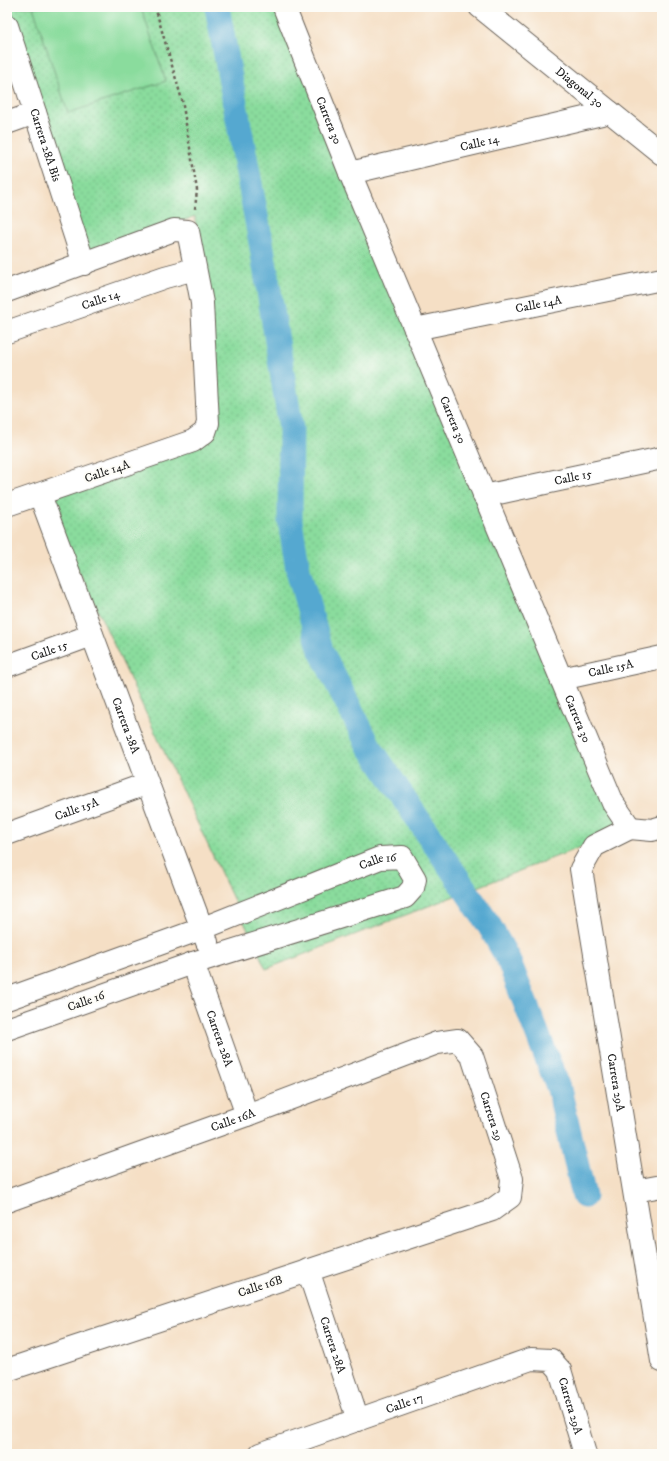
<svg xmlns="http://www.w3.org/2000/svg" width="669" height="1461" viewBox="0 0 669 1461" font-family="'IM FELL DW Pica',serif">
	<style>
		.grass { fill: url(#grass-dots); stroke: #537c5c }
		.park { fill: #8adc9d; stroke: #537c5c }
		.lines { fill: none; stroke-linecap: round; stroke-linejoin: round }
		.canal { stroke: #55a8d0; stroke-width: 25 }
		.street-casing { stroke: #686057; stroke-width: 24 }
		.path { stroke: #686057; stroke-width: 2.5; stroke-dasharray: 3 3; stroke-linecap: butt }
		.street { stroke: #fff; stroke-width: 22 }
		.labels { text-anchor: middle; stroke-width: 4; stroke-linejoin: round; paint-order: stroke }
		.street-label { font-size: 12px; fill: #1c1c1c; stroke: #fdfcf7 }
	</style>
	<defs>
		<pattern id="grass-dots" width="8" height="8" patternUnits="userSpaceOnUse"><rect width="8" height="8" fill="#8adc9d"/><path d="M2 2h.1M6 6h.1" fill="none" stroke="#76bc87" stroke-width="1.8" stroke-linecap="round"/></pattern>
	</defs>
	<rect width="100%" height="100%" fill="#fdfcf7"/>
	<filter id="ink" filterUnits="userSpaceOnUse"><feTurbulence type="fractalNoise" baseFrequency=".025" numOctaves="2"/><feDisplacementMap in="SourceGraphic" scale="8" xChannelSelector="R" yChannelSelector="G"/><feConvolveMatrix kernelMatrix="1 2 1 2 8 2 1 2 1" color-interpolation-filters="sRGB"/></filter>
	<filter id="wash" filterUnits="userSpaceOnUse"><feTurbulence type="fractalNoise" baseFrequency=".012" numOctaves="4" result="noise"/><feDisplacementMap in="SourceGraphic" scale="16" xChannelSelector="R" yChannelSelector="G"/><feGaussianBlur stdDeviation="0.9" result="paint"/><feColorMatrix in="noise" values="0 0 0 0 0 0 0 0 0 0 0 0 0 0 0 0 0 1.4 0 .05"/><feComposite in="paint" operator="in"/></filter>
	<g filter="url(#wash)">
		<rect width="100%" height="100%" fill="#f5dfc5"/>
		<!-- grass -->
		<polygon class="grass" points="7,7 275,7 630,828 266,969 92,598 40,495 205,432 195,216 84,264 7,26"/>
		<!-- park -->
		<polygon class="park" points="33,7 141,7 166,81 68,113"/>
		<g class="lines">
			<!-- canal -->
			<polyline class="canal" points="217,7 262,248 291,428 290,521 298,570 321,651 369,746 489,925 508,959 559,1089 584,1196"/>
		</g>
	</g>
	<g filter="url(#ink)">
		<g class="lines">
			<defs>
				<g id="street">
					<path id="s1" d="M284,7L350,173L613,803L630,828"/>
					<path id="s2" d="M480,7L662,154"/>
					<path id="s3" d="M7,26L84,264"/>
					<polyline points="7,123 35,113"/>
					<path id="s4" d="M350,173L610,112"/>
					<polyline points="7,291 174,230 188,231 202,303 208,423 205,432 193,441 7,505"/>
					<path id="s5" d="M415,329L662,279"/>
					<path id="s6" d="M7,332L165,277L195,269"/>
					<path id="s7" d="M40,495L207,942"/>
					<path id="s8" d="M484,496L662,458"/>
					<path id="s9" d="M7,666L92,635"/>
					<path id="s10" d="M561,679L662,657"/>
					<path id="s11" d="M630,828L594,846L581,869L662,1361"/>
					<polyline points="630,828 652,830 662,827"/>
					<path id="s12" d="M7,834L146,784"/>
					<path id="s13" d="M193,963L247,1115"/>
					<path id="s14" d="M7,999L201,929L380,858L402,857L415,879L413,888L405,897L193,963L7,1029"/>
					<polyline points="635,1191 662,1186"/>
					<path id="s15" d="M7,1201L247,1115L437,1043L458,1040L472,1056L512,1179L510,1197L492,1210L7,1370"/>
					<path id="s16" d="M308,1270L358,1420"/>
					<path id="s17" d="M260,1454L531,1359L551,1360L560,1370L585,1454"/>
				</g>
			</defs>
			<!-- street casing -->
			<use href="#street" class="street-casing"/>
			<!-- path -->
			<polyline class="path" points="155,7 182,100 197,190 195,209"/>
			<!-- street -->
			<use href="#street" class="street"/>
		</g>
	</g>
	<g class="labels">
		<!-- street labels -->
		<g class="street-label">
			<text dy="4" stroke="none"><textPath href="#s2" startOffset="128">Diagonal 30</textPath></text>
			<text dy="4" stroke="none"><textPath href="#s1" startOffset="122">Carrera 30</textPath></text>
			<text dy="4" stroke="none"><textPath href="#s4" startOffset="133">Calle 14</textPath></text>
			<text dy="4" stroke="none"><textPath href="#s3" startOffset="125">Carrera 28A Bis</textPath></text>
			<text dy="4" stroke="none"><textPath href="#s6" startOffset="99">Calle 14</textPath></text>
			<text dy="4" stroke="none"><textPath href="#s5" startOffset="126">Calle 14A</textPath></text>
			<text dy="4" stroke="none"><textPath href="#s1" startOffset="446">Carrera 30</textPath></text>
			<text transform="translate(107 471) rotate(-19)" y="4">Calle 14A</text>
			<text dy="4" stroke="none"><textPath href="#s8" startOffset="91">Calle 15</textPath></text>
			<text dy="4" stroke="none"><textPath href="#s9" startOffset="45">Calle 15</textPath></text>
			<text dy="4" stroke="none"><textPath href="#s10" startOffset="51">Calle 15A</textPath></text>
			<text dy="4" stroke="none"><textPath href="#s1" startOffset="770">Carrera 30</textPath></text>
			<text dy="4" stroke="none"><textPath href="#s7" startOffset="246">Carrera 28A</textPath></text>
			<text dy="4" stroke="none"><textPath href="#s12" startOffset="74">Calle 15A</textPath></text>
			<text dy="4" stroke="none"><textPath href="#s14" startOffset="396">Calle 16</textPath></text>
			<text transform="translate(86 1001) rotate(-20)" y="4">Calle 16</text>
			<text dy="4" stroke="none"><textPath href="#s13" startOffset="80">Carrera 28A</textPath></text>
			<text dy="4" stroke="none"><textPath href="#s11" startOffset="283">Carrera 29A</textPath></text>
			<text dy="4" stroke="none"><textPath href="#s15" startOffset="564">Carrera 29</textPath></text>
			<text dy="4" stroke="none"><textPath href="#s15" startOffset="240">Calle 16A</textPath></text>
			<text transform="translate(260 1286) rotate(-18)" y="4">Calle 16B</text>
			<text dy="4" stroke="none"><textPath href="#s16" startOffset="79">Carrera 28A</textPath></text>
			<text dy="4" stroke="none"><textPath href="#s17" startOffset="153">Calle 17</textPath></text>
			<text dy="4" stroke="none"><textPath href="#s17" startOffset="358">Carrera 29A</textPath></text>
		</g>
	</g>
	<!-- margin -->
	<rect width="669" height="1461" fill="none" stroke="#fdfcf7" stroke-width="24"/>
</svg>
